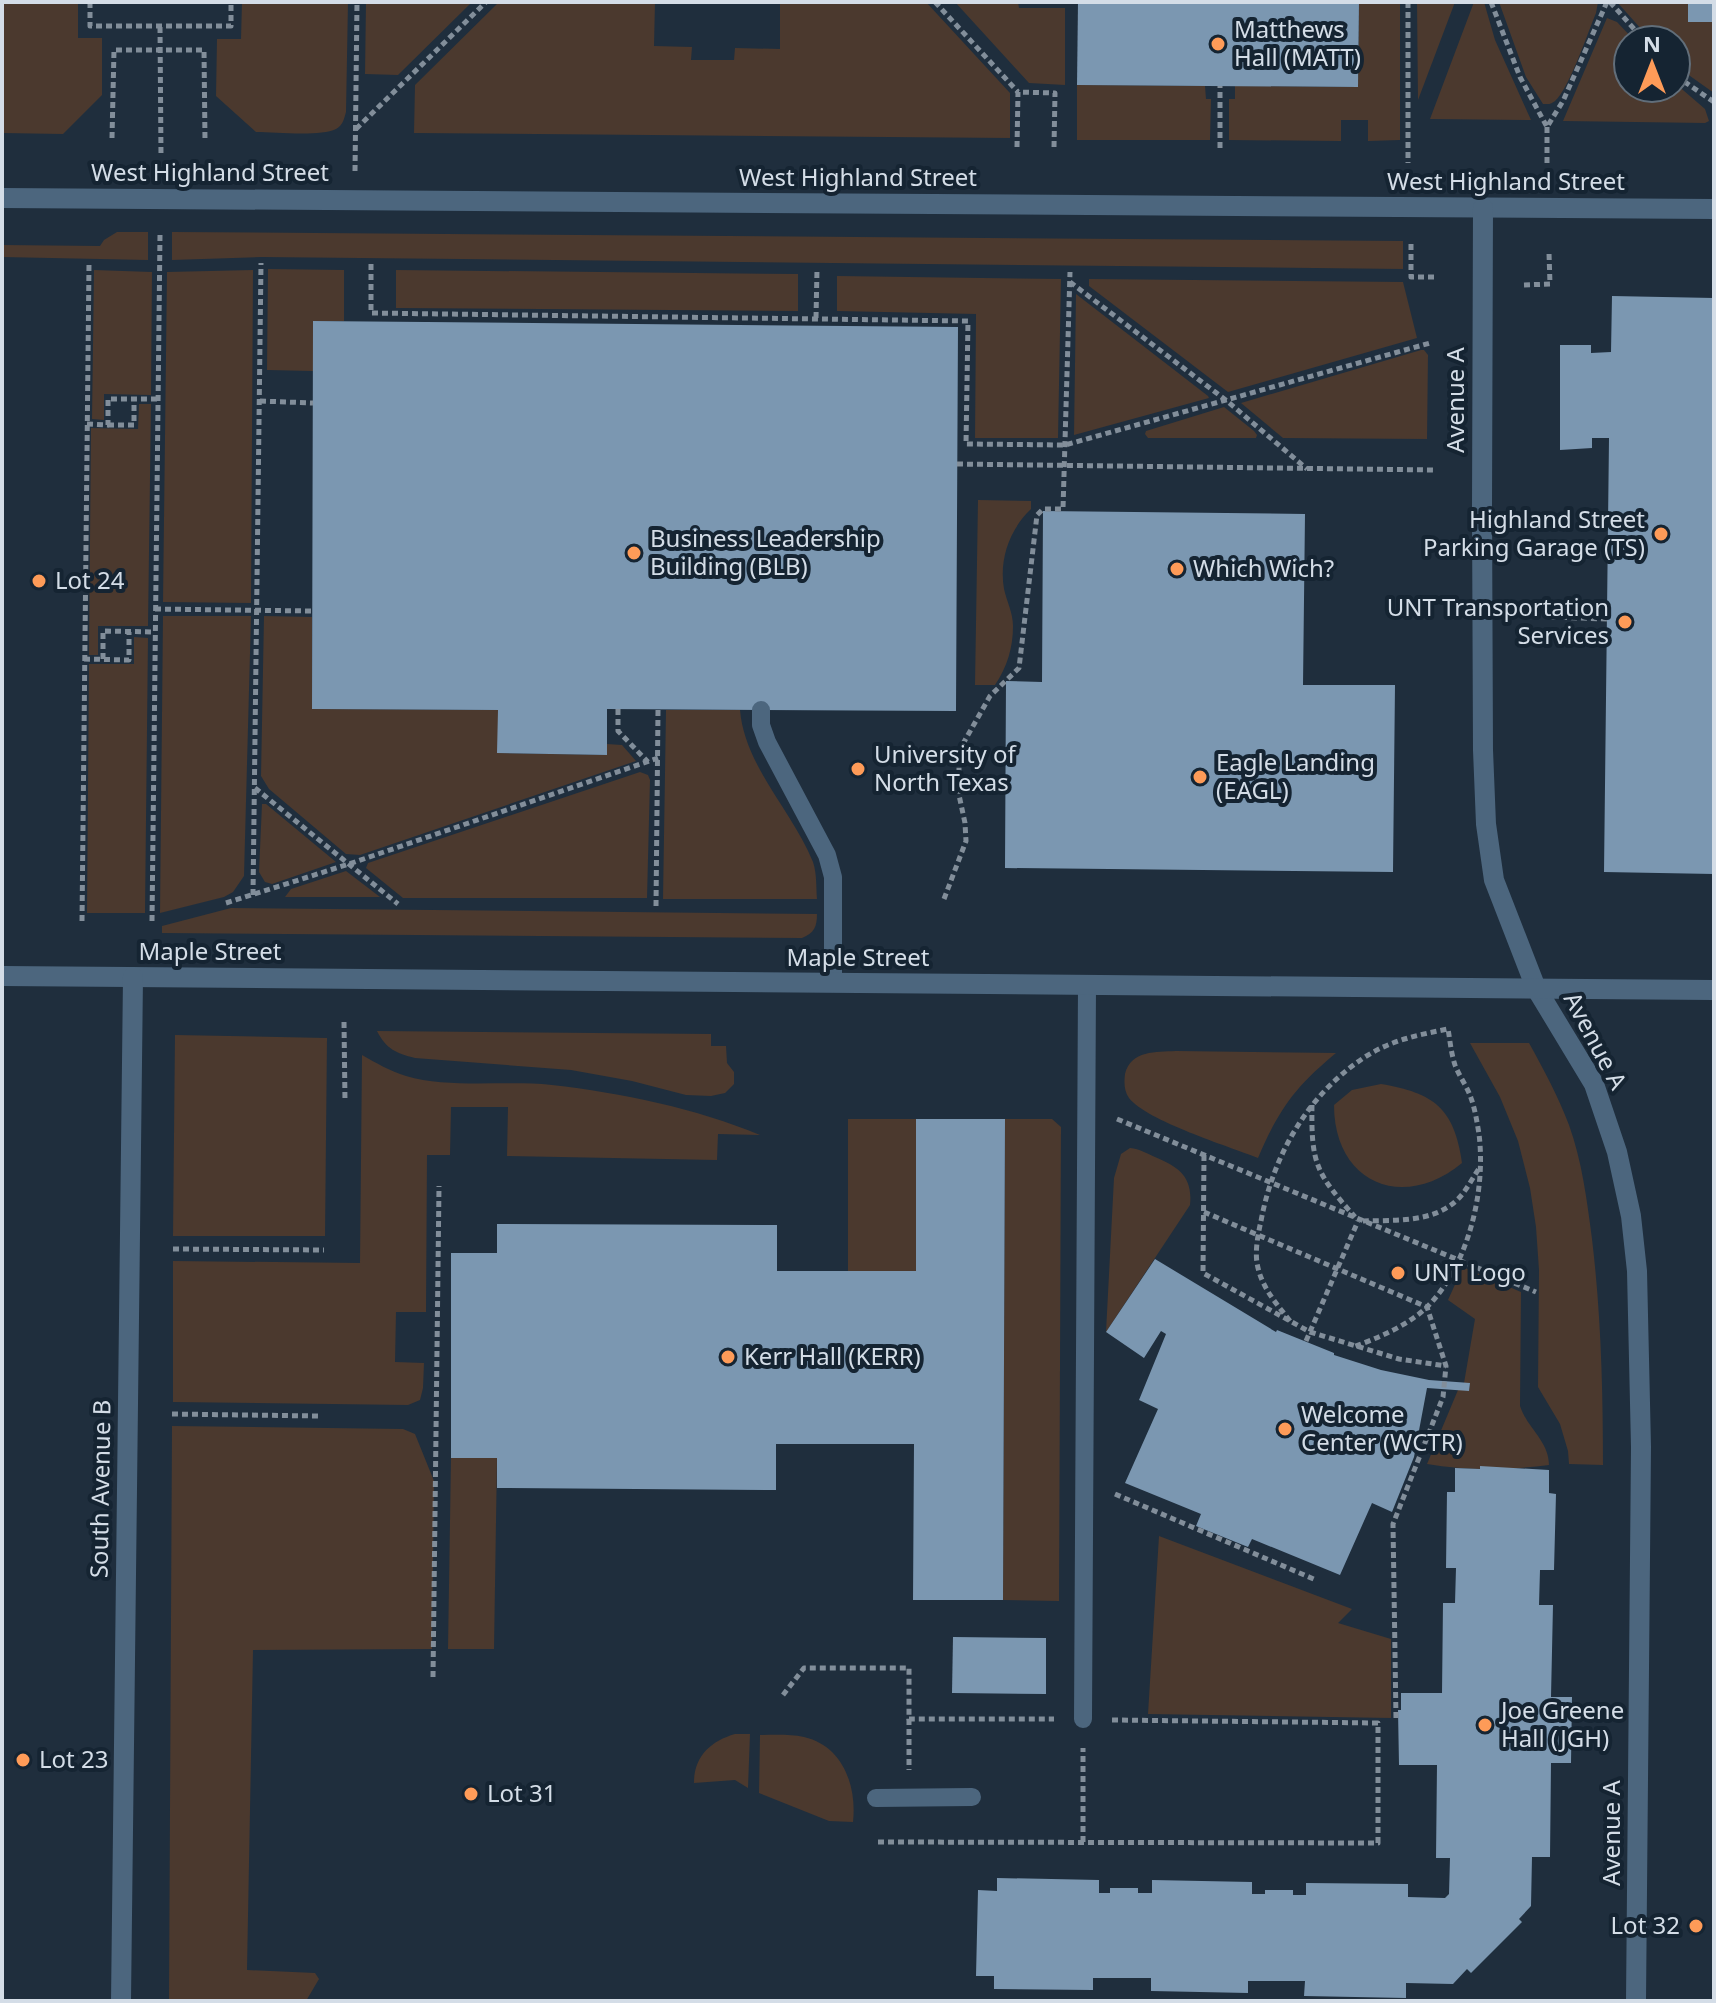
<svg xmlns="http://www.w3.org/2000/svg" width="1716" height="2003" viewBox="0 0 1716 2003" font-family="'Noto Sans',sans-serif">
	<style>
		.green { fill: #4b392e }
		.building { fill: #7b97b1 }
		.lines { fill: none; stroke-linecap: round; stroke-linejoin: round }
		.path { stroke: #828e9a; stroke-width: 5; stroke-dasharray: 6 4; stroke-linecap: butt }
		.lane { stroke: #4c667e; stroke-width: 18 }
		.street { stroke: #4c667e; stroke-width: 20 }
		.poi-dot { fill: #fe9b58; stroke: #152432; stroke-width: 3 }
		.labels { text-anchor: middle; stroke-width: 8; stroke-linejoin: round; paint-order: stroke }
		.poi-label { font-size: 24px; fill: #d4dde7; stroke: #152432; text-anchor: start }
		.street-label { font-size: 24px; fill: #d4dde7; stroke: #152432 }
	</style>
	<rect width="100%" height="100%" fill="#1f2e3d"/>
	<!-- green -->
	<g class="green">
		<polygon points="2,2 78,2 78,38 102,38 102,95 63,134 2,133"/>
		<path d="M242,2H348L346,112C344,119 343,125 336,129C320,137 275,132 256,132L216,96L217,39H241Z"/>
		<polygon points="366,2 472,2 398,75 365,74"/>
		<polygon points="499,2 655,2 654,46 692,47 691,60 734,60 735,48 780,49 780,2 926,2 1010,93 1010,138 414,133 415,85"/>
		<polygon points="955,2 1018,2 1019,8 1065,8 1065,85 1029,83"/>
		<polygon points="1359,2 1400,2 1400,140 1368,141 1368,120 1341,120 1341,141 1229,140 1229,99 1235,99 1235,86 1358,87"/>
		<polygon points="1417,2 1455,2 1418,100"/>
		<polygon points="1474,2 1484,2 1495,40 1531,120 1430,119"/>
		<path d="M1499,2H1598L1596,13C1588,32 1569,89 1555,101C1549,105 1550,104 1543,104L1526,77Z"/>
		<polygon points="1617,2 1688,2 1688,22 1714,22 1714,93 1676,66 1676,40 1651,40"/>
		<polygon points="1607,18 1617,22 1634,40 1628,40 1628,88 1676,88 1676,84 1705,109 1709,121 1705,123 1563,121"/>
		<polygon points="1077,85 1205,86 1206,99 1211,99 1210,140 1077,140"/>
		<polygon points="117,232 148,232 148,260 2,257 2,245 100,246 104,240"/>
		<polygon points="172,232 1403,241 1403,269 261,257 172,260"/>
		<polygon points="268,269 344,270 344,321 314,321 313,371 267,370"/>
		<polygon points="94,270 152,272 151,395 104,394 104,420 92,419"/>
		<polygon points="253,270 251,603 163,602 167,272"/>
		<polygon points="396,270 798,274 798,311 396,308"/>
		<polygon points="837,276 1061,279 1058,438 975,438 976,314 837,311"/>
		<polygon points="1089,279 1403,282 1417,338 1228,392 1089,286"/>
		<polygon points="1076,294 1208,396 1209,398 1074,435"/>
		<polygon points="1421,350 1424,350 1428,355 1427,439 1283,438 1241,403"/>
		<polygon points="139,404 151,404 148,626 98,626 98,655 89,655 91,428 138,429"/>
		<polygon points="1224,407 1254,431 1257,435 1256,438 1148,438 1145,434 1146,431"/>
		<path d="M978,500L1031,501V509C1009,530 999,560 1004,589C1007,602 1013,613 1013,626C1013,648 1007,667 995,685H975Z"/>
		<polygon points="163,616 251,616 244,876 233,892 224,897 160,913"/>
		<polygon points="264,616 312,617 312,709 498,710 498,753 606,755 607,744 622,745 636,761 360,855 346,854 269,789 261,776"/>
		<polygon points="134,637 148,638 145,913 87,913 89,664 134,664"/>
		<path d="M666,710H740C745,767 792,810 813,862C817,874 816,887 817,899H663Z"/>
		<polygon points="640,772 648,775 650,780 647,898 403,898 366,868 368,863"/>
		<polygon points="262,804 266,804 336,862 272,884 265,882 259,872"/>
		<polygon points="346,871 380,897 285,897 291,889"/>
		<path d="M231,908L817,914C817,927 814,933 802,938L162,933V926Z"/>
		<path d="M377,1031L711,1034V1046H726L727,1063L734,1072V1084L725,1093L711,1096L686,1095L632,1081L571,1070L415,1058C396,1053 386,1049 377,1031Z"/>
		<polygon points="175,1035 327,1038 325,1236 173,1236"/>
		<path d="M1470,1043H1529C1544,1070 1558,1096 1569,1125C1582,1161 1587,1201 1592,1239C1601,1314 1603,1389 1603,1465L1569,1464L1568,1451L1560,1424L1538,1387L1539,1270L1536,1227L1530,1188L1518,1141L1500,1097Z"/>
		<path d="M1176,1051L1336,1053C1295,1087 1279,1109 1258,1158C1228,1146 1147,1121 1129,1098C1124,1091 1124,1083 1125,1074C1131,1050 1156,1052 1176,1051Z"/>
		<path d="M362,1055C376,1063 390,1071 406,1076C450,1089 506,1080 552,1085C622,1093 695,1108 760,1135L718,1134L717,1160L507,1156L508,1107H451L450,1155H427L426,1312H396L395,1362L424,1363L423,1388L420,1400L408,1405L173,1402V1261L360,1263Z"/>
		<path d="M1381,1084C1434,1093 1454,1108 1462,1163C1403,1212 1334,1183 1334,1105L1352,1090Z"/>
		<rect x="848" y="1119" width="68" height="152"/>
		<polygon points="1005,1119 1052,1119 1061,1127 1059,1601 1003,1600"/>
		<path d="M1130,1148C1140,1149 1146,1153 1155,1157C1179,1167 1193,1177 1190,1205L1106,1332L1114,1178L1121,1154Z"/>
		<path d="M1463,1267L1521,1292L1520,1406C1527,1428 1549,1441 1549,1465C1510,1470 1466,1471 1427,1464L1458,1390H1469L1470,1383H1464L1475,1319L1448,1300Z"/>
		<polygon points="172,1426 403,1429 415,1434 434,1481 432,1649 253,1650 247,1970 315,1973 319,1979 306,2001 169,2001"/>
		<polygon points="451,1458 497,1458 494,1649 448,1649"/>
		<polygon points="1159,1536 1352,1609 1338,1623 1391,1639 1391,1718 1148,1714"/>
		<path d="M735,1734H750L748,1788L735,1780L694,1783C694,1756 711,1741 735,1734Z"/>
		<path d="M760,1735C774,1735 790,1734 804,1737C843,1746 857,1786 853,1822L829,1821L759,1793Z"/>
	</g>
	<!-- building -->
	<g class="building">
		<polygon points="1078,2 1359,2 1358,87 1077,85"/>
		<rect x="1688" y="2" width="26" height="20"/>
		<polygon points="1612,296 1714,298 1714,874 1604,872 1609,438 1592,438 1592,448 1560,450 1560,345 1591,345 1591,353 1611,352"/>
		<polygon points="313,321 958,327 956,711 607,709 607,755 497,753 498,710 312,709"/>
		<polygon points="1043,511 1305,514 1303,685 1395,685 1393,872 1005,868 1006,681 1042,682"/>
		<polygon points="916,1119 1005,1119 1003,1600 913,1600 914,1444 776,1444 776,1490 497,1488 497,1458 451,1458 451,1253 497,1253 497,1224 777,1225 777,1271 916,1271"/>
		<polygon points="1155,1259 1276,1332 1277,1330 1334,1353 1334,1355 1381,1370 1429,1380 1470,1383 1469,1391 1427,1388 1414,1457 1392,1512 1372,1503 1340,1575 1252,1539 1248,1547 1196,1526 1201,1514 1125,1483 1158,1409 1139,1400 1166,1334 1161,1331 1144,1358 1106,1332"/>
		<polygon points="1480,1466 1549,1470 1549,1493 1556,1494 1554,1570 1540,1570 1539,1605 1553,1605 1551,1697 1572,1697 1571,1763 1551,1763 1550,1857 1532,1857 1531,1906 1519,1919 1522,1922 1471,1973 1467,1969 1453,1984 1406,1983 1406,1998 1304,1996 1305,1981 1248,1981 1248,1993 1151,1991 1151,1978 1093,1978 1093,1990 994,1989 994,1976 976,1976 978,1890 997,1891 997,1878 1099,1880 1099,1893 1110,1893 1110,1888 1138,1888 1138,1893 1152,1893 1152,1880 1252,1882 1252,1894 1265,1894 1265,1890 1293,1890 1293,1895 1306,1895 1306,1883 1408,1884 1408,1897 1445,1898 1449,1894 1450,1858 1436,1858 1437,1765 1399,1765 1398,1710 1401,1710 1401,1693 1442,1693 1443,1603 1455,1603 1456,1568 1446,1568 1447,1492 1455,1492 1455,1468 1480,1469"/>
		<polygon points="953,1637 1046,1638 1046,1694 952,1693"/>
	</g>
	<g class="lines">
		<!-- path -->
		<g class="path">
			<polyline points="90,2 90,26 231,26 231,2"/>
			<polyline points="935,2 1018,92"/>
			<polyline points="1408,2 1408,163"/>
			<polyline points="1491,2 1520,77 1547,127 1563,101 1607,2"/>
			<polyline points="1610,2 1644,40"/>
			<polyline points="160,27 161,156"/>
			<polyline points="1676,76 1714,102"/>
			<polyline points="1547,127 1547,164"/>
			<polyline points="356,129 486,2"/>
			<polyline points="112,138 114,50 204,50 205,141"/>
			<polyline points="1017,147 1018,92 1055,93 1054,147"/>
			<polyline points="1220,148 1220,86"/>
			<polyline points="355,171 357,2"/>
			<polyline points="1411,244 1411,277 1438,277"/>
			<polyline points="371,264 371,313 968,321 966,444 1065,445 1430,343"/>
			<polyline points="1070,282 1227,401 1307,469"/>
			<polyline points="1524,285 1550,284 1549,253"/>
			<polyline points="816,318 817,269"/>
			<polyline points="260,401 313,403"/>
			<polyline points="87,424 108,425 108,399 158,399"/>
			<polyline points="108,425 134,425 134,399"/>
			<polyline points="957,464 1436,470"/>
			<polyline points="155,609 312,611"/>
			<polyline points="1551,617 1607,619"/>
			<polyline points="84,659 129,660 129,632"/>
			<polyline points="103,659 103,631 155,632"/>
			<polyline points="618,709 618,731 648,762"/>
			<polyline points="255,788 398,904"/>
			<polyline points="253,895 261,263"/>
			<polyline points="944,899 966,841 965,823 959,795 959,761 964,742 990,696 1019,668 1037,515 1043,509 1063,509 1070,272"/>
			<polyline points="226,903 349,864 658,758"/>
			<polyline points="656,906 658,710"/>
			<polyline points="82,921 89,264"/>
			<polyline points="152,921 160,235"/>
			<polyline points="344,1022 345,1102"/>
			<path d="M1312,1105C1311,1164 1316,1173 1355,1217"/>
			<polyline points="1117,1119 1536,1292"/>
			<polyline points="1204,1155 1203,1273 1310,1332 1399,1359 1446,1366"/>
			<polyline points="1204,1212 1427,1307 1446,1366 1443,1397 1393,1524 1396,1719"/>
			<path d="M1363,1221C1395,1220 1434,1223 1458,1199C1467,1190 1473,1177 1480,1167"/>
			<polyline points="173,1249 324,1250"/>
			<path d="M1290,1321C1276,1303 1261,1287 1257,1263C1255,1250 1258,1234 1261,1221C1273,1156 1307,1096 1362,1059C1388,1041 1417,1035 1448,1029C1450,1040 1451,1053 1455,1065C1459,1076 1467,1086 1471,1098C1475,1109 1477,1122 1479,1134C1486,1190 1469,1264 1428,1306C1409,1325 1378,1338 1353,1347"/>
			<polyline points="1306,1341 1358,1221"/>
			<polyline points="172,1414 318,1416"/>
			<polyline points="1115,1494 1316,1580"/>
			<polyline points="433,1677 439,1186"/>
			<polyline points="783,1695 804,1668 909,1668 909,1719 1054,1719"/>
			<polyline points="909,1719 909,1770"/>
			<polyline points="878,1842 1378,1843 1378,1723 1112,1720"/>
			<polyline points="1083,1842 1083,1748"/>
		</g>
		<!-- lane -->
		<g class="lane">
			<polyline points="761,710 761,725 767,742 827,855 833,877 833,983"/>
			<polyline points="1083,1719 1087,986"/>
			<polyline points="876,1798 972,1797"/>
		</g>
		<!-- street -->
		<g class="street">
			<polyline points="2,198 1714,209"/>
			<polyline points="1483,208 1482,506 1483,750 1486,824 1494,880 1536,988 1594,1084 1617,1152 1631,1216 1637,1271 1641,1447 1636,2001"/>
			<polyline points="2,976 1714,990"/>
			<polyline points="121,2001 133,977"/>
		</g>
	</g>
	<!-- markers -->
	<g class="poi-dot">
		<circle cx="1218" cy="44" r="8"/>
		<circle cx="1661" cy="534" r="8"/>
		<circle cx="634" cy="553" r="8"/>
		<circle cx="1177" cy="569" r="8"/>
		<circle cx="39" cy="581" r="8"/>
		<circle cx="1625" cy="622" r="8"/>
		<circle cx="858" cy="769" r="8"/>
		<circle cx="1200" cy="777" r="8"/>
		<circle cx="1398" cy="1273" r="8"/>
		<circle cx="728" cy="1357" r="8"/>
		<circle cx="1285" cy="1429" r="8"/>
		<circle cx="1485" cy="1725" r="8"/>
		<circle cx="23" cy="1760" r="8"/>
		<circle cx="471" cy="1794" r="8"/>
		<circle cx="1696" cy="1926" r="8"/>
	</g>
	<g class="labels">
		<!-- poi labels -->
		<g class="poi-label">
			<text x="1234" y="38">Matthews<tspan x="1234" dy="28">Hall (MATT)</tspan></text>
			<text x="1645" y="528" text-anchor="end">Highland Street<tspan x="1645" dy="28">Parking Garage (TS)</tspan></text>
			<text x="650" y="547">Business Leadership<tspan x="650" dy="28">Building (BLB)</tspan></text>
			<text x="1193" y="577">Which Wich?</text>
			<text x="55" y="589">Lot 24</text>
			<text x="1609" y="616" text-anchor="end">UNT Transportation<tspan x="1609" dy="28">Services</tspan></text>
			<text x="874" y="763">University of<tspan x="874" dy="28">North Texas</tspan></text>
			<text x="1216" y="771">Eagle Landing<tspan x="1216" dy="28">(EAGL)</tspan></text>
			<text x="1414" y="1281">UNT Logo</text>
			<text x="744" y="1365">Kerr Hall (KERR)</text>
			<text x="1301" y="1423">Welcome<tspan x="1301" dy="28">Center (WCTR)</tspan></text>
			<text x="1501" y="1719">Joe Greene<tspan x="1501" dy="28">Hall (JGH)</tspan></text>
			<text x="39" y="1768">Lot 23</text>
			<text x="487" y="1802">Lot 31</text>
			<text x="1680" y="1934" text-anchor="end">Lot 32</text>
		</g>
		<!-- street labels -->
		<g class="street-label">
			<text x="210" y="181">West Highland Street</text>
			<text x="858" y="186">West Highland Street</text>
			<text x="1506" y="190">West Highland Street</text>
			<text transform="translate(1456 400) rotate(-90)" y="8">Avenue A</text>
			<text x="210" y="960">Maple Street</text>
			<text x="858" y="966">Maple Street</text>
			<text transform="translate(1595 1041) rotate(62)" y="8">Avenue A</text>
			<text transform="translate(101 1489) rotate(-89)" y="8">South Avenue B</text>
			<text transform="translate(1612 1833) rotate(-90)" y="8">Avenue A</text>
		</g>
	</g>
	<!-- border -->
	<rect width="1716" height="2003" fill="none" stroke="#d4dde7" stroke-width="8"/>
	<!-- north arrow -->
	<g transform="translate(1652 64)"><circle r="38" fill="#152432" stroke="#616e7a" stroke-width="2"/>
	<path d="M0-6L14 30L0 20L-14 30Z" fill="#fe9b58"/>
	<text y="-12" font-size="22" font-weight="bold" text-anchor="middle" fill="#d4dde7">N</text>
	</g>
</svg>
